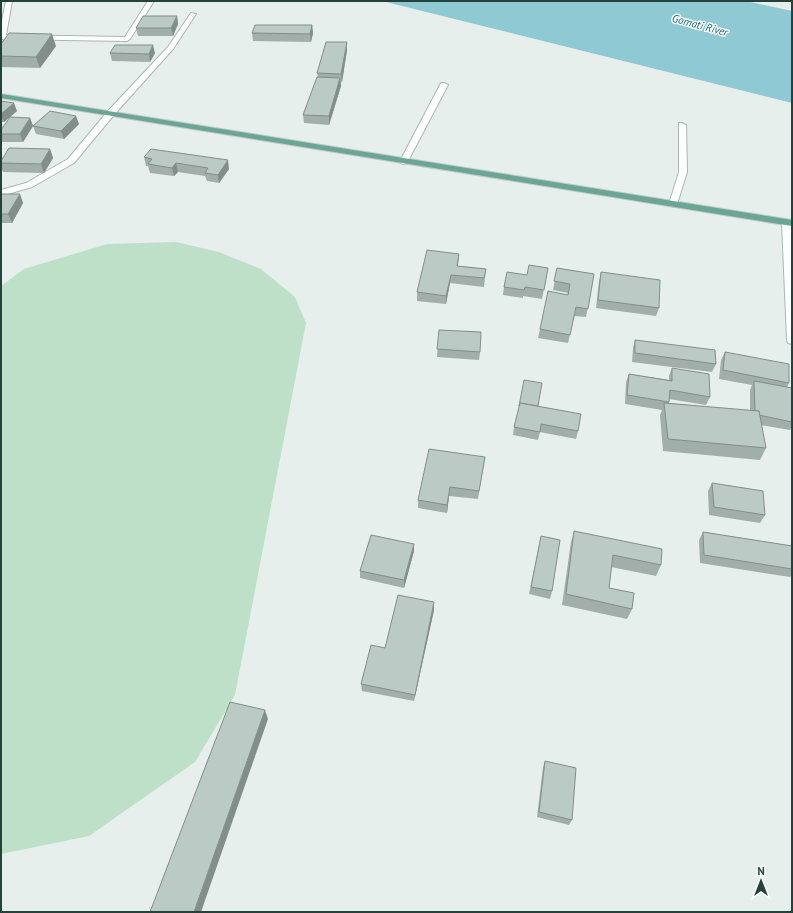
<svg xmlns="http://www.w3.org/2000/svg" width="793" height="913" viewBox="0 0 793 913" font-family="'PT Sans',sans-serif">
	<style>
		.green { fill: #bfe0c8 }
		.water { fill: #8ec9d4 }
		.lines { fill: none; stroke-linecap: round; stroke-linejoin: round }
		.minor-casing { stroke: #a8b8b2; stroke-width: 2 }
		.major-casing { stroke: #c2cac8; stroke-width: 2 }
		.minor { fill: #fff; fill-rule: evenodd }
		.major { fill: #6aa596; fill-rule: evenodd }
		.wall { fill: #a1aea9 }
		.shaded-wall { fill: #838d89 }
		.building { fill: #bbcac4; stroke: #838d89 }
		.labels { text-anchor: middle; stroke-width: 3; stroke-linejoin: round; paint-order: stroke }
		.far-water-label { font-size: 11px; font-style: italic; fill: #1c6f80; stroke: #f7fbf9 }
	</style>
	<rect width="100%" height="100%" fill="#e6efeb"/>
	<!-- green -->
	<polygon class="green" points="176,242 219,252 261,269 295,297 306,323 235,695 195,762 89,836 1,854 1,286 24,269 107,244"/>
	<!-- water -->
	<polygon class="water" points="382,1 746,1 792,11 792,103"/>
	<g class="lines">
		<defs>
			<g id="minor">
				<polygon points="6,1 12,1 6,35 125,37 148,1 154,1 130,39 127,41 1,39 1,25"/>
				<polygon points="191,13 196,14 173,49 113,116 74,163 32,187 1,196 1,190 26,183 68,159 107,112 168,47"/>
				<polygon points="441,83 444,83 448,85 408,161 404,164 401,163 400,161"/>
				<polygon points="679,123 682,123 686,125 687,172 677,204 673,207 669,204 679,172"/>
				<polygon points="787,220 792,223 792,344 788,343 787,340 782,223"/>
			</g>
			<polygon id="major" points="1,94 792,220 792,226 1,98"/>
		</defs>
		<!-- minor casing -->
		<use href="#minor" class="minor-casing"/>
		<!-- major casing -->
		<use href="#major" class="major-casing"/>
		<!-- minor -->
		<use href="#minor" class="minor"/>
		<!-- major -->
		<use href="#major" class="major"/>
	</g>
	<!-- wall -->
	<g class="wall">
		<polygon points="177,16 178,24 173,36 138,36 136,28"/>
		<polygon points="312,25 313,33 311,42 253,41 252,33"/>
		<polygon points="1,44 56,46 40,68 1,67"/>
		<polygon points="347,50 342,82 341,82 341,86 329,125 304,123 303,115 318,77 317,73"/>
		<polygon points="110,53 155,53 150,62 112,61"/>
		<polygon points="1,101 17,111 4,122 1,122"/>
		<polygon points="30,118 33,126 23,142 2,142 1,139 1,130"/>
		<polygon points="79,124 64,139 36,134 33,126"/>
		<polygon points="50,149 53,158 44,173 3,172 1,167 1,161"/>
		<polygon points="144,157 229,169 219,183 207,181 205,176 178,172 174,176 150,173 148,166 146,166"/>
		<polygon points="1,194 23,203 12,223 1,223"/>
		<polygon points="459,254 458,266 486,269 484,287 450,283 446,304 417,301 417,292"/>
		<polygon points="548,268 542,299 523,296 523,298 503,295 504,287 527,275"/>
		<polygon points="557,268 594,274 586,317 574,316 568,343 538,338 540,329 568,295 568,293 553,290"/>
		<polygon points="601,272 659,308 656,316 596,308 599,281"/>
		<polygon points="439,330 480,352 479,360 437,357"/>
		<polygon points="635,340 716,364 712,372 632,362 633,348"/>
		<polygon points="725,352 789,383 787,387 792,388 792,426 790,430 761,425 766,448 760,460 663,451 660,415 662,410 625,404 626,382 629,374 669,380 669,376 672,368 710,397 706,405 669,399 669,403 750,411 750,390 752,385 719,379 721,360"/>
		<polygon points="538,406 578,431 576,439 540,432 538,440 513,435 514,427"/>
		<polygon points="485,457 478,499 449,496 447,513 418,508 418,500"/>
		<polygon points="712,483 765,515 760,523 709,515 708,491"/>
		<polygon points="574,531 661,565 656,576 611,567 609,588 632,609 627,619 562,605 571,542"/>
		<polygon points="703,532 792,546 792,575 790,577 700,563 699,540"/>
		<polygon points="541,536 552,591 550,599 529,594"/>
		<polygon points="414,551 404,588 360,578 360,571"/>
		<polygon points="434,602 434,610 414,701 362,691 361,684 385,648"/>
		<polygon points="545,761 572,820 569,825 537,817 543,767"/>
	</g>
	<!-- shaded-wall -->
	<g class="shaded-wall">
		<polygon points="177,16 178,24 173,36 171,28"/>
		<polygon points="312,25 313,33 311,42 310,34"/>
		<polygon points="52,34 56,46 40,68 36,57"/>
		<polygon points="347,42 347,50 342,82 341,74"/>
		<polygon points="153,45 155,53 150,62 149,54"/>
		<polygon points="340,78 341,86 329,125 329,116"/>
		<polygon points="14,103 17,111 4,122 1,116 1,114"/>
		<polygon points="76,116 79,124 64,139 61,131"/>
		<polygon points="30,118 33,126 23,142 20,134"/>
		<polygon points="50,149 53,158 44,173 41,164"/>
		<polygon points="228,160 229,169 219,183 218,175"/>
		<polygon points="176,163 178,172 174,176 172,168"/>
		<polygon points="20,194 23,203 12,223 8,214"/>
		<polygon points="451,275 450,283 446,304 446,296"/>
		<polygon points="450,487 449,496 447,513 447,505"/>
		<polygon points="414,544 414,551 404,588 404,580"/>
		<polygon points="434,602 434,610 414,701 415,695"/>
		<polygon points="265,710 268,719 201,912 194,912"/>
	</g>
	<!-- building -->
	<g class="building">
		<polygon points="143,16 177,16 171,28 136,28"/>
		<polygon points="255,25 312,25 310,34 252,33"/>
		<polygon points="9,33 52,34 36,57 1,56 1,44"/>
		<polygon points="326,42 347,42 341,74 317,73"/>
		<polygon points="115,45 153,45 149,54 110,53"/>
		<polygon points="317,77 340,78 329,116 303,115"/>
		<polygon points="1,101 14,103 1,114"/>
		<polygon points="50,111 76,116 61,131 33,126"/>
		<polygon points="10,117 30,118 20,134 1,134 1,130"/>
		<polygon points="9,148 50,149 41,164 1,163 1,161"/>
		<polygon points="151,149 228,160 218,175 205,173 208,168 176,163 172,168 148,164 152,159 144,157"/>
		<polygon points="1,194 20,194 8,214 1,214"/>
		<polygon points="427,250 459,254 457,266 486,269 484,278 451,275 446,296 417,292"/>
		<polygon points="529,265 548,268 544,290 525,287 524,290 504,287 507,272 527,275"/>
		<polygon points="557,268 594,274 588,309 576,307 570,335 540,329 548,291 568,295 570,284 554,281"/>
		<polygon points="601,272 660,280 659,308 598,300"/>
		<polygon points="439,330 481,332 480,352 437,349"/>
		<polygon points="635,340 715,350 716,364 635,353"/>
		<polygon points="725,352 789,364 789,383 723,370"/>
		<polygon points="672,368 709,374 710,397 670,390 669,402 627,395 629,374 672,381"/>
		<polygon points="524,380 542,383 538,406 520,403 519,406"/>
		<polygon points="754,381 792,388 792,422 759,415 759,411 755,411"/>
		<polygon points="520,403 581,414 578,431 541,424 540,432 514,427"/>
		<polygon points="664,403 759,411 766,448 668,439"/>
		<polygon points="429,449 485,457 479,491 450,487 447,505 418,500"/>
		<polygon points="712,483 763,491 765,515 714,507"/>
		<polygon points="574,531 662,549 661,565 613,555 609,588 634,593 632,609 566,594"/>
		<polygon points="703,532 792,546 792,569 704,555"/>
		<polygon points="371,535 414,544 404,580 360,571"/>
		<polygon points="541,536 560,540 552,591 531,587"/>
		<polygon points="398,595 434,602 415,695 361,684 371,645 385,648"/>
		<polygon points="230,702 265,710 194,912 150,912"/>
		<polygon points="545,761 576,768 572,820 539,812"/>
	</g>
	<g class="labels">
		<!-- far-water labels -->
		<g class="far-water-label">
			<text transform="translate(700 25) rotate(15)" y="4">Gomati River</text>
		</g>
	</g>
	<!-- border -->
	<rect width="793" height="913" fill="none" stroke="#24423a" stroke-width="4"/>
	<!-- north arrow -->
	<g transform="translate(761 881)" stroke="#f7fbf9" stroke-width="3" paint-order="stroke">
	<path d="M0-3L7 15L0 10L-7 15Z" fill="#24423a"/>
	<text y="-6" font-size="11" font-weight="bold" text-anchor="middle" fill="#24423a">N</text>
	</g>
</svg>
